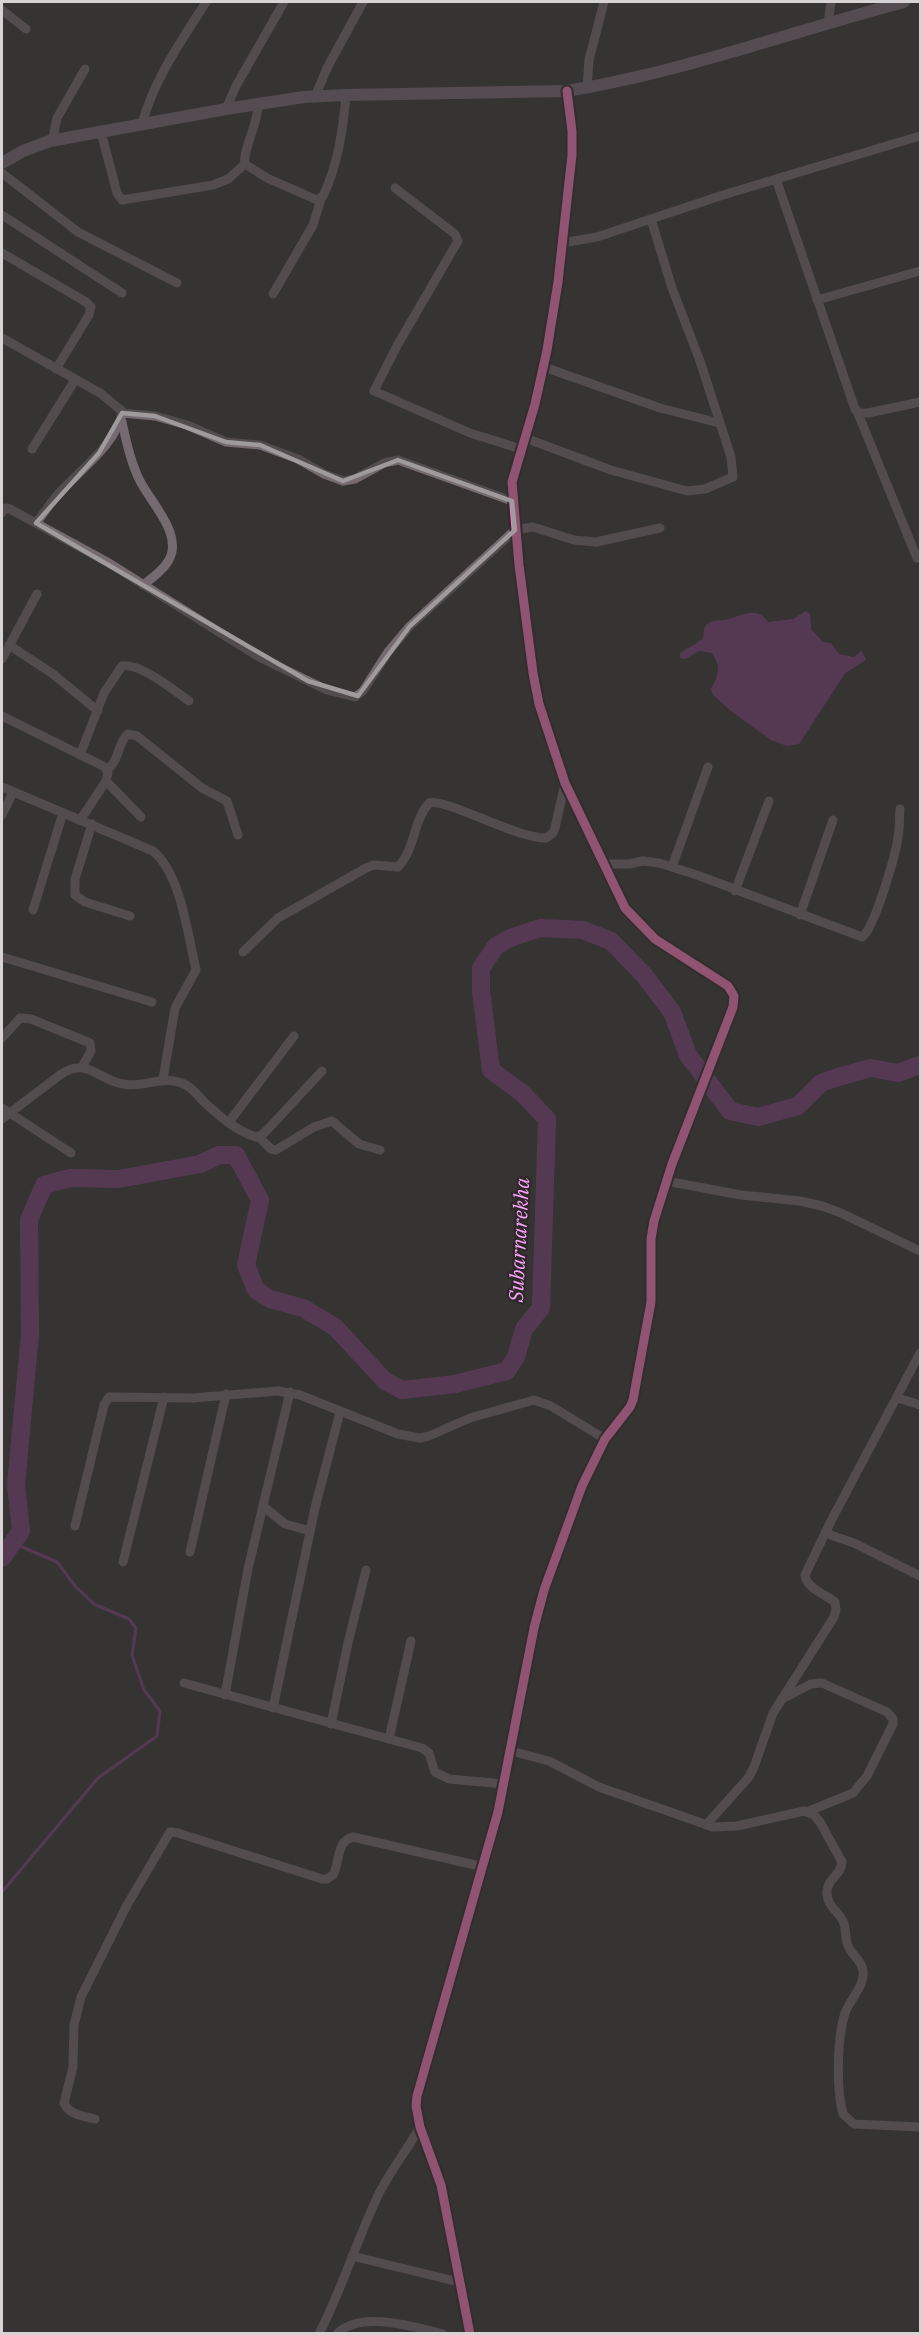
<svg xmlns="http://www.w3.org/2000/svg" width="922" height="2335" viewBox="0 0 922 2335" font-family="'IBM Plex Serif',serif">
	<style>
		.water { fill: #7a427b }
		.lines { fill: none; stroke-linecap: round; stroke-linejoin: round }
		.stream { stroke: #7a427b; stroke-width: 3 }
		.river { stroke: #7a427b; stroke-width: 18 }
		.street { stroke: #756a70; stroke-width: 9 }
		.secondary { stroke: #786c73; stroke-width: 12 }
		.cycleway-casing { stroke: #2f2729; stroke-width: 13 }
		.cycleway { stroke: #fd7abc; stroke-width: 9 }
		.marked { fill: none; stroke: #9f9a9b; stroke-width: 4.5; stroke-linejoin: round }
		.labels { text-anchor: middle; stroke-width: 4.5; stroke-linejoin: round; paint-order: stroke }
		.water-label { font-size: 20px; font-style: italic; fill: #faa4fb; stroke: #2f2729 }
	</style>
	<rect width="100%" height="100%" fill="#373333"/>
	<!-- water -->
	<path class="water" d="M806,611L810,614L811,629L823,642L831,643L839,654L854,657L861,651L866,659C859,666 851,668 844,675L799,744L787,746L771,740L731,711L713,695L711,689C718,675 722,668 712,653L699,651L685,659L680,658V653L703,639C704,634 703,630 706,625C713,618 721,622 729,619C743,615 758,606 768,622L793,619Z"/>
	<g class="lines">
		<!-- stream -->
		<polyline class="stream" points="2,1892 98,1778 157,1736 160,1711 144,1690 132,1655 136,1628 129,1619 94,1604 76,1587 57,1562 13,1543"/>
		<!-- river -->
		<polyline class="river" points="2,1558 21,1531 16,1485 30,1334 29,1220 44,1185 70,1178 119,1179 200,1164 219,1155 236,1155 260,1200 246,1265 256,1290 270,1299 303,1308 335,1327 385,1381 402,1390 455,1384 507,1371 516,1357 524,1329 541,1308 547,1119 522,1093 491,1070 481,991 481,968 496,946 510,938 540,928 583,930 611,941 644,975 672,1012 688,1055 730,1111 758,1117 798,1106 821,1083 838,1077 871,1068 898,1073 920,1065"/>
		<!-- street -->
		<g class="street">
			<polyline points="2,10 26,29"/>
			<polyline points="828,23 831,2"/>
			<polyline points="587,88 589,60 604,2"/>
			<polyline points="315,97 327,68 363,2"/>
			<path d="M258,104C259,122 242,151 245,164L267,178L317,200L323,196C338,165 343,129 346,95"/>
			<polyline points="226,109 236,86 284,2"/>
			<path d="M142,124C154,79 182,40 206,2"/>
			<polyline points="101,132 117,193 122,200 213,185 228,179 245,164"/>
			<polyline points="52,141 57,118 85,69"/>
			<polyline points="2,173 78,232 177,283"/>
			<polyline points="776,179 855,409 859,413 868,413 920,402"/>
			<polyline points="395,188 455,234 458,241 398,344 374,391 470,433 521,449"/>
			<polyline points="2,215 122,293"/>
			<polyline points="562,243 597,237 723,195 920,136"/>
			<polyline points="2,253 86,302 91,307 89,315 56,369"/>
			<polyline points="273,294 313,225 321,199"/>
			<polyline points="817,300 920,271"/>
			<path d="M2,338L100,393L122,411C119,442 79,471 59,493C51,502 44,513 36,523"/>
			<polyline points="544,367 660,408 719,423"/>
			<polyline points="857,411 917,558"/>
			<polyline points="122,413 155,416 187,425 226,442 260,445 298,459 324,474 343,481 355,479 384,463 398,460 512,501"/>
			<path d="M121,418C126,439 130,461 140,481C151,503 186,537 167,563C161,572 151,579 143,585"/>
			<polyline points="525,438 611,470 687,491 705,489 733,477 731,457 700,361 672,288 651,219"/>
			<polyline points="32,449 75,380"/>
			<polyline points="2,513 5,508 10,509 109,563 259,657 327,690 355,697 363,691 388,652 410,626 515,530 533,527 574,540 596,542 660,528"/>
			<polyline points="9,645 53,674 98,711"/>
			<polyline points="2,659 37,594"/>
			<polyline points="2,716 105,767 108,773 106,781 81,819"/>
			<path d="M80,755L104,693L122,666C139,662 175,691 189,701"/>
			<path d="M107,770C120,760 117,743 128,734L137,736L202,788L227,801L238,835"/>
			<polyline points="106,781 141,817"/>
			<path d="M2,787L153,851C181,874 188,936 196,970L175,1008L163,1079"/>
			<polyline points="2,815 13,792"/>
			<polyline points="92,824 75,879 75,895 85,902 130,916"/>
			<path d="M604,864H629L643,861L659,863L697,875L862,937C874,930 896,854 898,837C900,828 899,819 900,809"/>
			<polyline points="672,867 708,767"/>
			<polyline points="735,891 769,801"/>
			<polyline points="33,910 63,813"/>
			<polyline points="800,915 833,820"/>
			<path d="M243,952L278,918L366,868L374,865L398,867C415,850 413,821 429,803C446,798 515,838 546,838L553,833L555,828L565,783"/>
			<polyline points="2,957 152,1002"/>
			<polyline points="2,1038 20,1018 31,1019 90,1043 91,1051 82,1067"/>
			<polyline points="2,1108 71,1153"/>
			<path d="M2,1119L60,1075C88,1056 97,1080 123,1084C145,1089 163,1073 186,1085C193,1089 198,1095 203,1101C218,1115 236,1131 256,1137L262,1135L269,1128L322,1071"/>
			<polyline points="229,1122 294,1036"/>
			<polyline points="259,1137 271,1149 276,1150 314,1127 332,1121 359,1144 380,1150"/>
			<polyline points="666,1181 741,1195 800,1201 822,1206 841,1213 920,1251"/>
			<polyline points="898,1398 920,1405"/>
			<polyline points="263,1506 285,1524 310,1531"/>
			<polyline points="75,1526 104,1405 109,1397 193,1398 278,1391 300,1395 398,1434 420,1438 429,1436 470,1418 534,1400 551,1406 605,1439"/>
			<polyline points="825,1533 854,1543 920,1576"/>
			<polyline points="190,1552 226,1394"/>
			<polyline points="123,1562 164,1397"/>
			<polyline points="184,1683 422,1748 429,1753 435,1772 449,1779 504,1784"/>
			<polyline points="225,1695 248,1569 290,1392"/>
			<polyline points="782,1699 811,1684 822,1683 887,1712 893,1719 893,1724 867,1776 853,1793 809,1811"/>
			<polyline points="273,1708 315,1508 340,1412"/>
			<polyline points="331,1724 348,1643 366,1570"/>
			<polyline points="389,1739 411,1641"/>
			<path d="M511,1751L549,1761L599,1787L713,1827L737,1826L804,1811L814,1815L820,1822L842,1862C842,1875 826,1879 827,1893C827,1906 838,1911 843,1921C847,1929 844,1939 849,1948C853,1956 862,1961 863,1971C865,1986 850,1999 845,2013C837,2038 836,2088 843,2114L854,2124L920,2127"/>
			<path d="M706,1825L749,1777L754,1767L773,1713L834,1617L836,1610L835,1602C825,1594 806,1588 805,1575L831,1521L920,1353"/>
			<path d="M95,2119C84,2116 69,2115 64,2103L73,2067L74,2025L81,1997L127,1905L170,1832L178,1833L322,1879H327L333,1875C340,1863 336,1841 353,1837L484,1867"/>
			<polyline points="352,2256 459,2282"/>
			<path d="M319,2334C341,2291 355,2246 375,2202C386,2176 406,2152 420,2127"/>
			<path d="M337,2334C360,2310 414,2327 443,2334"/>
			<polyline points="470,2334 441,2185 420,2127 416,2106 417,2096 498,1812 534,1628 544,1590 582,1486 605,1439 630,1407 633,1400 651,1302 651,1239 654,1221 672,1164 733,1007 734,996 728,986 655,939 625,908 565,783 539,704 533,673 519,565 512,482 535,404 547,350 558,282 572,155 572,131 567,91"/>
		</g>
		<!-- secondary -->
		<path class="secondary" d="M2,163L23,151L50,141L226,109L304,97L346,95L567,91C682,72 791,32 904,2"/>
		<defs>
			<polyline id="cycleway" points="470,2334 441,2185 420,2127 416,2106 417,2096 498,1812 534,1628 544,1590 582,1486 605,1439 630,1407 633,1400 651,1302 651,1239 654,1221 672,1164 733,1007 734,996 728,986 655,939 625,908 565,783 539,704 533,673 519,565 512,482 535,404 547,350 558,282 572,155 572,131 567,91"/>
		</defs>
		<!-- cycleway casing -->
		<use href="#cycleway" class="cycleway-casing"/>
		<!-- cycleway -->
		<use href="#cycleway" class="cycleway"/>
	</g>
	<!-- marked area -->
	<path d="M0 0H922V2335H0ZM122,413L155,416L226,442L260,445L343,481L398,460L512,501L515,530L410,626L358,696L308,681L36,523L99,453Z" fill="#373333" fill-opacity=".55" fill-rule="evenodd"/>
	<path class="marked" d="M122,413L155,416L226,442L260,445L343,481L398,460L512,501L515,530L410,626L358,696L308,681L36,523L99,453Z"/>
	<g class="labels">
		<!-- water labels -->
		<g class="water-label">
			<text transform="translate(519 1240) rotate(-87)" y="7">Subarnarekha</text>
		</g>
	</g>
	<!-- border -->
	<rect width="922" height="2335" fill="none" stroke="#d7d2d3" stroke-width="6"/>
</svg>
